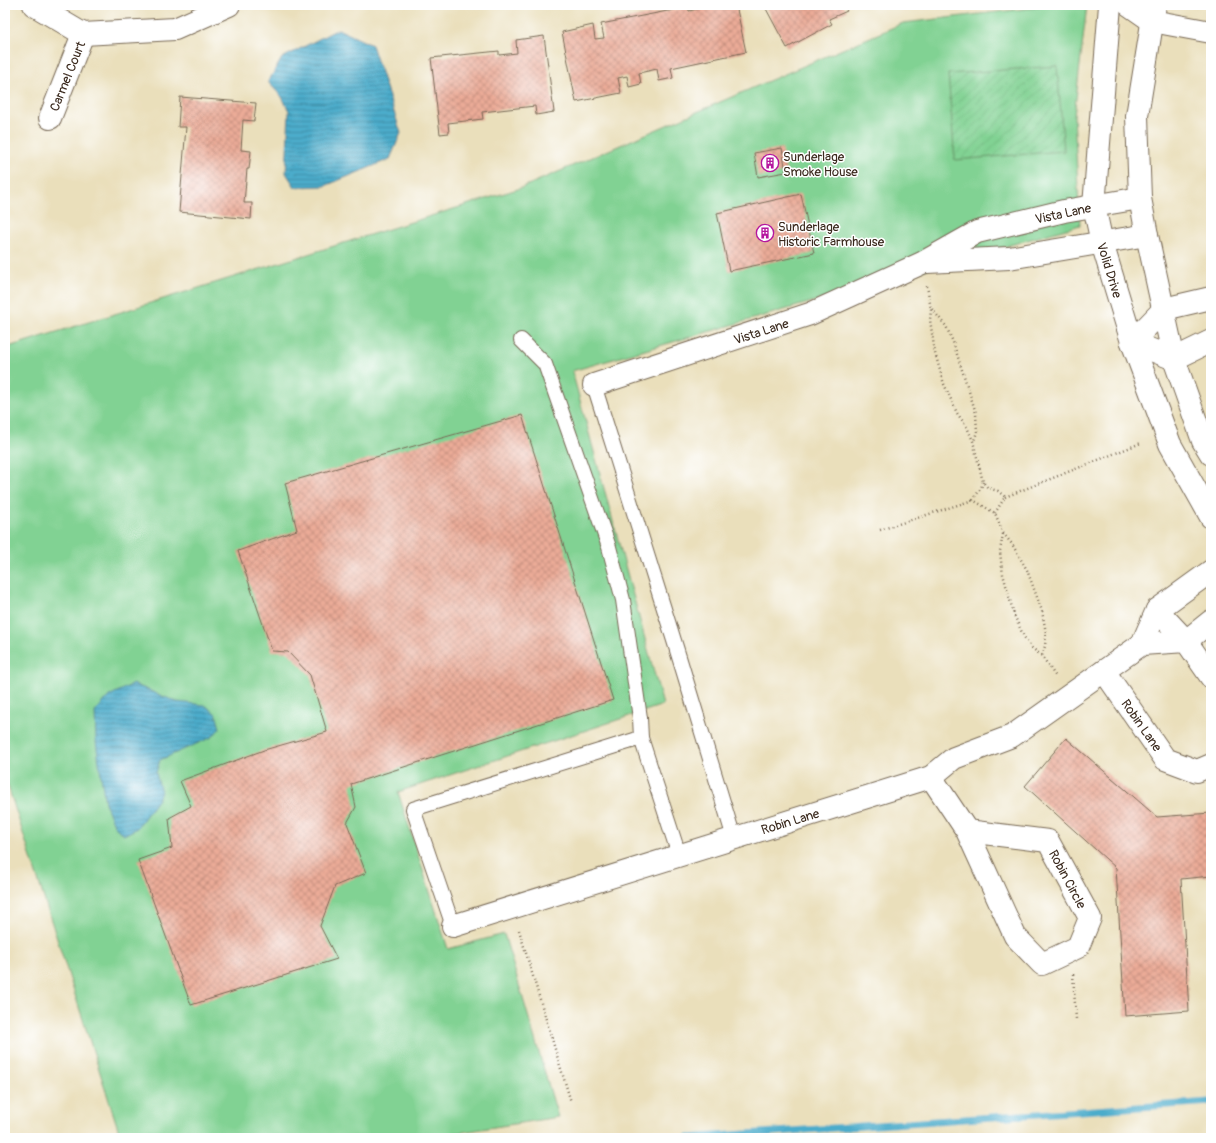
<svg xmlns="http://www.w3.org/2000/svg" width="1216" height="1143" viewBox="0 0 1216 1143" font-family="Pangolin,sans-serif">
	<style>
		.green { fill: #81d293; stroke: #5e7e58 }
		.garden { fill: url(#garden-furrows); stroke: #5e7e58 }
		.water { fill: url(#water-rules); stroke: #446b74 }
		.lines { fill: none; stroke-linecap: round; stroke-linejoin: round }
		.stream { stroke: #4caccb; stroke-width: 7 }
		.building { fill: url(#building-cross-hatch) }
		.service-casing { stroke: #786955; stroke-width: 16 }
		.minor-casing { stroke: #786955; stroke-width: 24 }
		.tertiary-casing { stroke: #786955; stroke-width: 24 }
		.path { stroke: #786955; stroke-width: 2.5; stroke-dasharray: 1 3; stroke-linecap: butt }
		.service { stroke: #fff; stroke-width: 14 }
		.minor { stroke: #fff; stroke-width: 22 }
		.tertiary { stroke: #fff; stroke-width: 22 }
		.labels { text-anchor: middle; stroke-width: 3; stroke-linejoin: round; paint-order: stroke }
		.street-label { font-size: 13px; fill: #3b2a1e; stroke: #fff }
		.poi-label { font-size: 13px; fill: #3b2a1e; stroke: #fff; text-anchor: start }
	</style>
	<defs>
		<pattern id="garden-furrows" width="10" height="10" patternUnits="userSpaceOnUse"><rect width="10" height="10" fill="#81d293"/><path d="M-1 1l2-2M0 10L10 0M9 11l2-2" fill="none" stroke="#70b47e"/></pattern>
		<pattern id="water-rules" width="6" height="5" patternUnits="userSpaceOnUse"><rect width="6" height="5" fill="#4caccb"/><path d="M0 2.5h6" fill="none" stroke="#408ca4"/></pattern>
		<pattern id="building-cross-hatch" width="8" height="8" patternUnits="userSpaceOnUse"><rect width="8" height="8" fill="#ebab97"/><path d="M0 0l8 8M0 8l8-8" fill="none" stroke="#c08b7b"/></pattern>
	</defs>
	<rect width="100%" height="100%" fill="#fff"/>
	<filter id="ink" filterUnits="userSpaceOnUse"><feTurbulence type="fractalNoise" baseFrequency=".025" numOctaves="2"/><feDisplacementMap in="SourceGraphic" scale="8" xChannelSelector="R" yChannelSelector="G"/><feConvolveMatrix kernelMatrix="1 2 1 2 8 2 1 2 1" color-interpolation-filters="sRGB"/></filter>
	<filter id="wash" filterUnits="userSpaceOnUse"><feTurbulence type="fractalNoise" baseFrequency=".012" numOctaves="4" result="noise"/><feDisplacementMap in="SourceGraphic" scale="16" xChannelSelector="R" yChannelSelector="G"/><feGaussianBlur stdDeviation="0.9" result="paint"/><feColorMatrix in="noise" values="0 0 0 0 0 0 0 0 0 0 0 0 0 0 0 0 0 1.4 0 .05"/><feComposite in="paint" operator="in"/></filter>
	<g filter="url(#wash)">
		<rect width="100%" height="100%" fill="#eadfbb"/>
		<!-- green -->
		<polygon class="green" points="1057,5 1087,5 1074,116 1080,225 572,371 663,705 398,792 448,949 504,934 558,1117 425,1138 121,1138 5,777 5,348 521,188 903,23"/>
		<!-- garden -->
		<polygon class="garden" points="1057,66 1064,151 955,160 948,74"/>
		<!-- water -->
		<g class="water">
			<polygon points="338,29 372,45 401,133 390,159 325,186 295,187 286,173 289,111 282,97 268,82 282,58"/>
			<polygon points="133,684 177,702 205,705 216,714 220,728 212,737 160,760 156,773 161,792 158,799 137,828 124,835 115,827 105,803 96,742 95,712 109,696"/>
		</g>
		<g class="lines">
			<!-- stream -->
			<polyline class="stream" points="688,1138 1211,1102"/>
		</g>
		<g id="blocks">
			<!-- building -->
			<g class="building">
				<polygon points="704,5 736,5 746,52 671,68 673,78 659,81 657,69 639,73 641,84 629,87 627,76 618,78 621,93 576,102 562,32 593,25 595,39 604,38 601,24 688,7 689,11 705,7"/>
				<polygon points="764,5 843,5 847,11 829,19 832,24 787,48"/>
				<polygon points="544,36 554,112 536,115 535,106 482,112 483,119 448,123 449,133 440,134 431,58 499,51 499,55 517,53 516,40"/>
				<polygon points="180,97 256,103 254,121 243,120 241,150 251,151 249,169 247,169 244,203 252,203 251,219 179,212 186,127 178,127"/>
				<polygon points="782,148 786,172 758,177 754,153"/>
				<polygon points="801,194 814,253 729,271 717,213"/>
				<polygon points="522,415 613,700 351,784 356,807 347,823 366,873 335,886 320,926 337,959 191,1005 138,860 172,848 169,818 191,806 180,781 264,750 327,732 310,675 288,652 272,651 238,551 297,530 285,483"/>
				<polygon points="1066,738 1157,817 1211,813 1211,876 1181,879 1189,1011 1125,1016 1116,868 1025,786"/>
			</g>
		</g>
	</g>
	<g filter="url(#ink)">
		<use href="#blocks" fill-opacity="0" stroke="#786955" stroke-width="1"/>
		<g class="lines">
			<defs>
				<g id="service">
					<polyline points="521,340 545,364 609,547 623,600 640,718 641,738"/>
					<polyline points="594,385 676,647 734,838"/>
					<polyline points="453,926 413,809 641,738 679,855"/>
				</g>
				<g id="minor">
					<polyline points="34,5 83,34 175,29 229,5"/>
					<polyline points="1129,5 1152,21 1211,32"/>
					<polyline points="50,118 83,34"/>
					<polyline points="927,262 1009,258 1147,235"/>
					<polyline points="1211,298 1164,309 1132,342 1174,359 1211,341"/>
					<polyline points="594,385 810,314 922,263 977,232 1064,211 1140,198"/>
					<polyline points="1157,610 1186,641 1211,677"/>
					<polyline points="1142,644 1186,641 1211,621"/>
					<polyline points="1104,671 1165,759 1197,771 1211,765"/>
					<polyline points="931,777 967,831 1015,936 1042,964 1078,947 1090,918 1048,841 967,831"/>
					<polyline points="453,926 931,777 954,758 1012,736 1142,644 1157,610 1211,571"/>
				</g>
				<g id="tertiary">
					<polyline points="1110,5 1094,206 1102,243 1132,342 1170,444 1211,517"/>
					<polyline points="1155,5 1137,116 1140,198 1147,235 1174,359 1203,441 1211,454"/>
				</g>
			</defs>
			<!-- service casing -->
			<use href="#service" class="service-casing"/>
			<!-- minor casing -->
			<use href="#minor" class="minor-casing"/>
			<!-- tertiary casing -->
			<use href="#tertiary" class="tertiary-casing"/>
			<!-- path -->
			<g class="path">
				<polyline points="927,286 931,309 930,320 935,353 944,384 957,413 967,427 973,441 983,482 988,488 998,491 1005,497 995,513"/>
				<polyline points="932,309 946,326 953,342 976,413 977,432 974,441"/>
				<polyline points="983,482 981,488 973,500 995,513 1003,533 1012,544 1027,570 1042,611 1046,633 1045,646 1042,656"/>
				<polyline points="1005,497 1141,443"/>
				<polyline points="880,530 973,500"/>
				<polyline points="1003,534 1000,551 1001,561 1003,574 1014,615 1024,637 1032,648 1042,656 1056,677"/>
				<polyline points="519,930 571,1102"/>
				<polyline points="1073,974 1076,1019"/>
			</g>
			<!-- service -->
			<use href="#service" class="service"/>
			<!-- minor -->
			<use href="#minor" class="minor"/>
			<!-- tertiary -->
			<use href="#tertiary" class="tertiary"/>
		</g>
	</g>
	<!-- icons -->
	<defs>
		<symbol id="building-ring" viewBox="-11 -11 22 22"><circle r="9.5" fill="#fff" stroke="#b5179e" stroke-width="1.5"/><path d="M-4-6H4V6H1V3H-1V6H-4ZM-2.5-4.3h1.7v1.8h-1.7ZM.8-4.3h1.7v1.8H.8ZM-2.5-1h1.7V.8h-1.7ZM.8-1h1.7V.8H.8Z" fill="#b5179e"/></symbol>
	</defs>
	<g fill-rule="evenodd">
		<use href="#building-ring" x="760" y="153" width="20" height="20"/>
		<use href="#building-ring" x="755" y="223" width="20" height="20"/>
	</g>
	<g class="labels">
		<!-- street labels -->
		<g class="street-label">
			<text transform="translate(67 76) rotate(-68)" y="5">Carmel Court</text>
			<text transform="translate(1063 213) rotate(-12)" y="5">Vista Lane</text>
			<text transform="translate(1110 270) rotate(73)" y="5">Volid Drive</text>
			<text transform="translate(761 331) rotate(-18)" y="5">Vista Lane</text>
			<text transform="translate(1142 725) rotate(55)" y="5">Robin Lane</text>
			<text transform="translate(790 821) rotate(-17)" y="5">Robin Lane</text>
			<text transform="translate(1068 879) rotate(62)" y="5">Robin Circle</text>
		</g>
		<!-- poi labels -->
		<g class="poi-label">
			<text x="783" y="161">Sunderlage<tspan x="783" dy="15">Smoke House</tspan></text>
			<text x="778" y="231">Sunderlage<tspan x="778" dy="15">Historic Farmhouse</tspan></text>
		</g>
	</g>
	<!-- margin -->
	<rect width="1216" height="1143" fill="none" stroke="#fff" stroke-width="20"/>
</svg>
